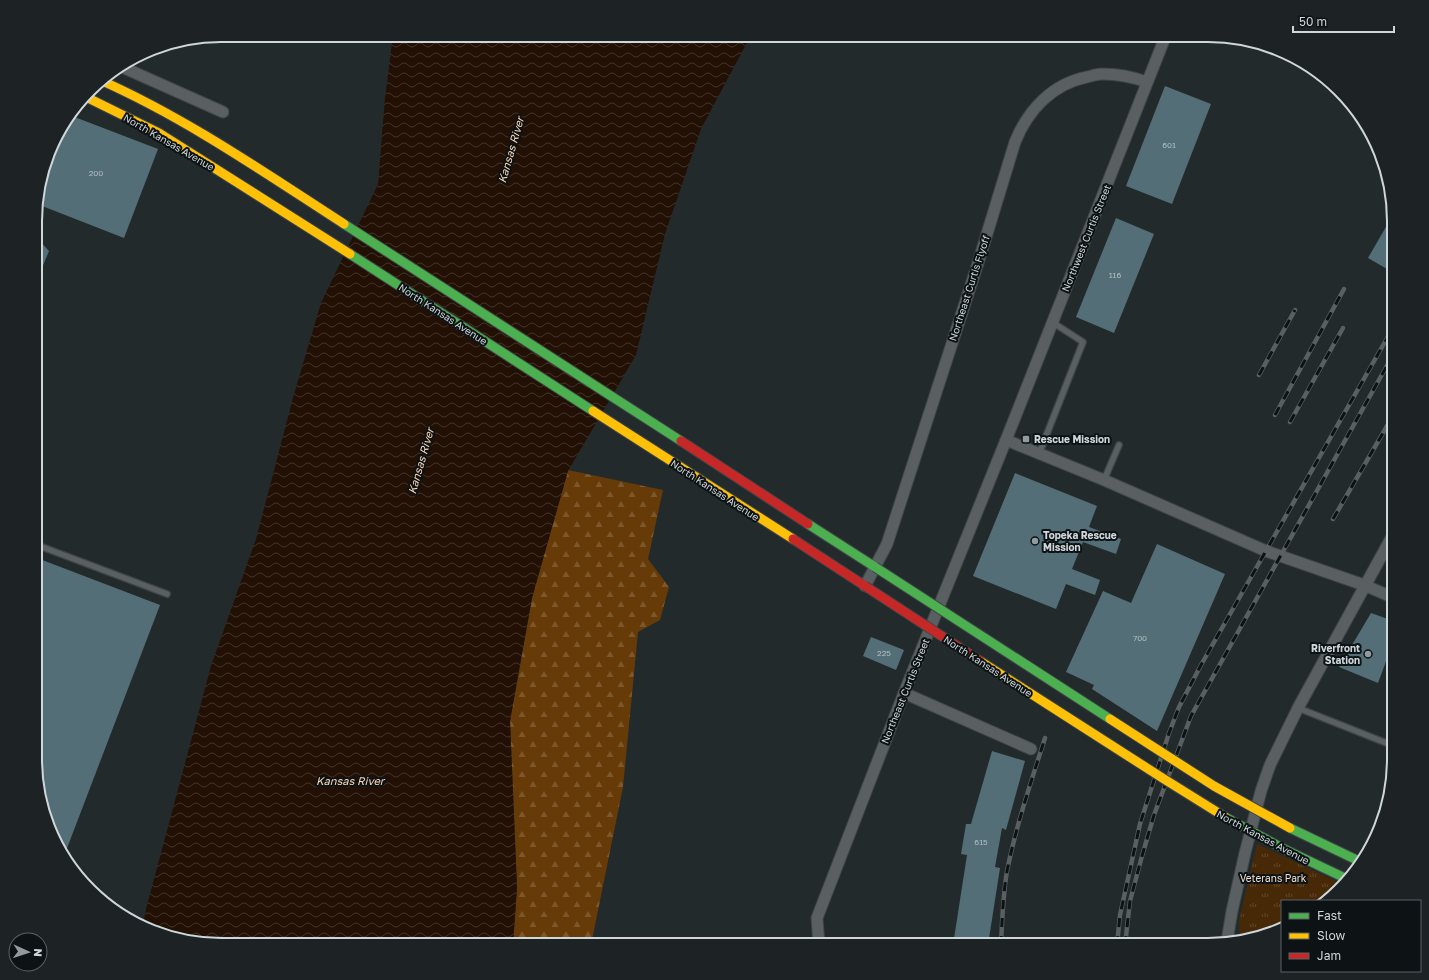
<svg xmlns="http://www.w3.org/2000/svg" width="1429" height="980" viewBox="0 0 1429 980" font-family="'Golos Text',sans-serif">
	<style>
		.forest { fill: url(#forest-firs) }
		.park { fill: url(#park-tufts) }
		.water { fill: url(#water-waves) }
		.building { fill: #536e76 }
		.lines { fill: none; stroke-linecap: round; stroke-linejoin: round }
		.lane-casing { stroke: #3f4547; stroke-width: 8 }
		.street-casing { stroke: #3f4547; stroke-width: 13 }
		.fast-casing { stroke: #3f4547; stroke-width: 11 }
		.slow-casing { stroke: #3f4547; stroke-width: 11 }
		.jam-casing { stroke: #3f4547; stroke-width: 11 }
		.lane { stroke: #5a5f61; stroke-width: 5.5 }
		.street { stroke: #5a5f61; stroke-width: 11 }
		.fast { stroke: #4caf50; stroke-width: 9 }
		.slow { stroke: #ffc107; stroke-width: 9 }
		.jam { stroke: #c62828; stroke-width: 9 }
		.rail-casing { stroke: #5a6061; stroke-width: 4.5 }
		.rail { stroke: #0d1315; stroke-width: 3; stroke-dasharray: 9; stroke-linecap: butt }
		.fast-bridge-casing { stroke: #3f4547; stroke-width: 11; stroke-linecap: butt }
		.slow-bridge-casing { stroke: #3f4547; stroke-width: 11; stroke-linecap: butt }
		.jam-bridge-casing { stroke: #3f4547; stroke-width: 11; stroke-linecap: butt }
		.fast-bridge { stroke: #4caf50; stroke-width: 9 }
		.slow-bridge { stroke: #ffc107; stroke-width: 9 }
		.jam-bridge { stroke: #c62828; stroke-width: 9 }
		.poi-dot { fill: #939a9d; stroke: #0d1315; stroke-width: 1.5 }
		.labels { text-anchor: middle; stroke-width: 4; stroke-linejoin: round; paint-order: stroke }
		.number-label { font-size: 8px; fill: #b0bdc1 }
		.street-label { font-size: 10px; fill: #cfd7da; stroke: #0d1315 }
		.poi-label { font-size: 10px; font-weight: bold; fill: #cfd7da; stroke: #0d1315; text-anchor: start }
		.park-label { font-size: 10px; fill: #f2dfcf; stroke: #0d1315 }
		.water-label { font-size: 11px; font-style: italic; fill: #fbd4b4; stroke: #0d1315 }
		.rim { fill: none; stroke: #cfd7da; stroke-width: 2 }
	</style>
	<defs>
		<pattern id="forest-firs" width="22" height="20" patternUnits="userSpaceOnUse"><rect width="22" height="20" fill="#673b07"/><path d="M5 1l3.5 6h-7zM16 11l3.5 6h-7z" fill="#7c572b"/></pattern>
		<pattern id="park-tufts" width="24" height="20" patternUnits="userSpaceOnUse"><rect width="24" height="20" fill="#472908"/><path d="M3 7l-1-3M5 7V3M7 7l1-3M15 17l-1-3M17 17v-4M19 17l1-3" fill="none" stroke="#60472b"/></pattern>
		<pattern id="water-waves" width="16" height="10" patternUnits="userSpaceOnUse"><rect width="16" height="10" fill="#221004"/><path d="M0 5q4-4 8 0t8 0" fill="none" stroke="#413228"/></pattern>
	</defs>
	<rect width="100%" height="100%" fill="#232a2c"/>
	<!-- forest -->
	<polygon class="forest" points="568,470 663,490 648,559 669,587 660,620 638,632 623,787 591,945 513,945 517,887 510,721 532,598"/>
	<!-- park -->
	<polygon class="park" points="1257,844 1342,884 1320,901 1282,901 1282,928 1240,937 1239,921"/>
	<!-- water -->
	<polygon class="water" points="393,35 751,35 701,129 665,234 636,355 568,471 532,598 510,721 517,887 513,945 209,945 161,935 143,925 146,909 211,666 256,539 294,394 321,303 378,184 385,98"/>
	<!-- building -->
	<g class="building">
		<polygon points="1165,86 1211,104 1172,204 1126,186"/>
		<polygon points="72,116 158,149 124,238 37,204 37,197 54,139"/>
		<polygon points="1394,213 1394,273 1368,258"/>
		<polygon points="1116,218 1154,234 1114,333 1076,317"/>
		<polygon points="37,238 49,251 37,280"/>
		<polygon points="1015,473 1097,506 1089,527 1121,539 1116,554 1083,542 1072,569 1100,580 1095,595 1066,584 1056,609 973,576"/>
		<polygon points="1157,544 1225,574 1157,731 1092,689 1094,685 1066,672 1103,591 1131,603"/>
		<polygon points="37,558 160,605 64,856 60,852 37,783"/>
		<polygon points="1371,613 1388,619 1387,620 1394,623 1394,640 1378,683 1339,667"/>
		<polygon points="871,637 904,650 896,670 863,656"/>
		<polygon points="992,751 1025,761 1006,830 1002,828 995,867 1000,868 988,945 953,945 967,855 961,854 966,824 971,824"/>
	</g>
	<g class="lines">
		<defs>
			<g id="lane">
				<polyline points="1039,454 1083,342 1052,322"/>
				<polyline points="1104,480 1119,445"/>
				<polyline points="37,545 167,594"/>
				<polyline points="1298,708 1394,746"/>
			</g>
			<g id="street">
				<polyline points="122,67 223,112"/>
				<polyline points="1006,440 1104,480 1266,551 1364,585 1394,598"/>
				<path d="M865,586L887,544L979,260L1015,142C1028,110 1052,84 1087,77C1092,76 1097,74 1102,74C1117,74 1133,77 1147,82"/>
				<polyline points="904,693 1031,749"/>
				<polyline points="1227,941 1232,911 1245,853 1261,791 1270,765 1298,708 1394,533"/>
				<polyline points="819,945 817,918 904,693 1006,440 1166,35"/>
			</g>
			<g id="fast">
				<polyline points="344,224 681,441"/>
				<polyline points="350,254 593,411"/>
				<polyline points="808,524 875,567"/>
			</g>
			<g id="slow">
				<path d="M100,80C186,118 265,173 344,224"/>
				<polyline points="86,97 159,133 350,254"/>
				<polyline points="593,411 793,539"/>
			</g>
			<g id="jam">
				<polyline points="681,441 808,524"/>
				<polyline points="793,539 865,586"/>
			</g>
		</defs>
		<!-- lane casing -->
		<use href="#lane" class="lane-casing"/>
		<!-- street casing -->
		<use href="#street" class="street-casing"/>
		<!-- fast casing -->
		<use href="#fast" class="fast-casing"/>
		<!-- slow casing -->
		<use href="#slow" class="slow-casing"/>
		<!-- jam casing -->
		<use href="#jam" class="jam-casing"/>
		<!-- lane -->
		<use href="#lane" class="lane"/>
		<!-- street -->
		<use href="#street" class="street"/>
		<!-- fast -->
		<use href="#fast" class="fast"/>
		<!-- slow -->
		<use href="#slow" class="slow"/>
		<!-- jam -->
		<use href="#jam" class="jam"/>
		<defs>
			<g id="rail">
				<polyline points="1259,375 1295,310"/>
				<polyline points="1275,415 1344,289"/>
				<polyline points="1290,422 1343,328"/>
				<polyline points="1333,519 1394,414"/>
				<path d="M1001,945C1002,920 1003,895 1007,871C1016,826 1031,782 1045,738"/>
				<polyline points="1117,945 1120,915 1140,824 1169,733 1179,707 1201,665 1394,326"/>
				<polyline points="1125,945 1130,901 1142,856 1154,815 1191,716 1394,353"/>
			</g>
		</defs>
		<!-- rail casing -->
		<use href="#rail" class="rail-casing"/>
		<!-- rail -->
		<use href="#rail" class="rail"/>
		<defs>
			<g id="fast-bridge">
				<polyline points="875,567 1110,719"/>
				<polyline points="1225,817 1284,849 1347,879"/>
				<polyline points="1290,828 1361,862"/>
			</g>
			<g id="slow-bridge">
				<polyline points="980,661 1164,779 1225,817"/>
				<polyline points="1110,719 1214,786 1290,828"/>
			</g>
			<polyline id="jam-bridge" points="865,586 980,661"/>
		</defs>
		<!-- fast-bridge casing -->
		<use href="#fast-bridge" class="fast-bridge-casing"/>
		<!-- slow-bridge casing -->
		<use href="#slow-bridge" class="slow-bridge-casing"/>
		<!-- jam-bridge casing -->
		<use href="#jam-bridge" class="jam-bridge-casing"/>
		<!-- fast-bridge -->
		<use href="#fast-bridge" class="fast-bridge"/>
		<!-- slow-bridge -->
		<use href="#slow-bridge" class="slow-bridge"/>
		<!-- jam-bridge -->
		<use href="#jam-bridge" class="jam-bridge"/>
	</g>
	<!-- markers -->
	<g class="poi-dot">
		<rect x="1022" y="435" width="8" height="8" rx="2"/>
		<circle cx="1035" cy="541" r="4"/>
		<circle cx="1368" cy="654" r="4"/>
	</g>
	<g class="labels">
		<!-- number labels -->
		<g class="number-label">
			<text x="1169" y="148">601</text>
			<text x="96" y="176">200</text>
			<text x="1115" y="278">116</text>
			<text x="1140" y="641">700</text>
			<text x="884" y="656">225</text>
			<text x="981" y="845">615</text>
		</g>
		<!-- street labels -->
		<g class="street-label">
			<text transform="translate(169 142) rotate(30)" y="4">North Kansas Avenue</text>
			<text transform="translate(1086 238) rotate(-68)" y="4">Northwest Curtis Street</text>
			<text transform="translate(969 288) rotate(-72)" y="4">Northeast Curtis Flyoff</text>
			<text transform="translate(443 314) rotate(33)" y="4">North Kansas Avenue</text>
			<text transform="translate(715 490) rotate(33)" y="4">North Kansas Avenue</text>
			<text transform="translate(988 666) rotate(33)" y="4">North Kansas Avenue</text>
			<text transform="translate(905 691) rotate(-68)" y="4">Northeast Curtis Street</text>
			<text transform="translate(1263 837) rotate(28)" y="4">North Kansas Avenue</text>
		</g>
		<!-- poi labels -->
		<g class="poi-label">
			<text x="1034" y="443">Rescue Mission</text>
			<text x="1043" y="539">Topeka Rescue<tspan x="1043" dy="12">Mission</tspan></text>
			<text x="1360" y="652" text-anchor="end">Riverfront<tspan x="1360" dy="12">Station</tspan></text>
		</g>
		<!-- park labels -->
		<g class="park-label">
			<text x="1273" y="882">Veterans Park</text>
		</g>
		<!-- water labels -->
		<g class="water-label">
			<text transform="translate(511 150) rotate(-74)" y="4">Kansas River</text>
			<text transform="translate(421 461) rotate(-74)" y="4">Kansas River</text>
			<text x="350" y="785">Kansas River</text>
		</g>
	</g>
	<!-- crop -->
	<path d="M0 0H1429V980H0ZM221 42H1208A179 179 0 0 1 1387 221V759A179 179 0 0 1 1208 938H221A179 179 0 0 1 42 759V221A179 179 0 0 1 221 42Z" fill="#1d2325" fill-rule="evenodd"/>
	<path class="rim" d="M221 42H1208A179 179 0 0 1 1387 221V759A179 179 0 0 1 1208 938H221A179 179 0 0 1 42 759V221A179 179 0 0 1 221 42Z"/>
	<!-- legend -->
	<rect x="1281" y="900" width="140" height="72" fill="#0d1315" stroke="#5b6164"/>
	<rect x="1289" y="913" width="20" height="6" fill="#4caf50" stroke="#5b6164"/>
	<text x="1317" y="920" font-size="12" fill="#cfd7da">Fast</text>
	<rect x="1289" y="933" width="20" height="6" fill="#ffc107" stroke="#5b6164"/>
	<text x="1317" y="940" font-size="12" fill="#cfd7da">Slow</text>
	<rect x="1289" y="953" width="20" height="6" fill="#c62828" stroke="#5b6164"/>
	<text x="1317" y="960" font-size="12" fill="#cfd7da">Jam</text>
	<!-- north arrow -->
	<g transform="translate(28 952) rotate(93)"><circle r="19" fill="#0d1315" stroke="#5b6164"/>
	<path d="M0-3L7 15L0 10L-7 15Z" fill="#939a9d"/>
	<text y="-6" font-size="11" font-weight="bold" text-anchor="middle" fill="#cfd7da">N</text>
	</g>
	<!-- scale -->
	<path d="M1293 26v6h101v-6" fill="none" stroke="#cfd7da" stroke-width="2"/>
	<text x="1299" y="26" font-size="12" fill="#cfd7da" stroke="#0d1315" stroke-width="3" paint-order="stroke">50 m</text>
</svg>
